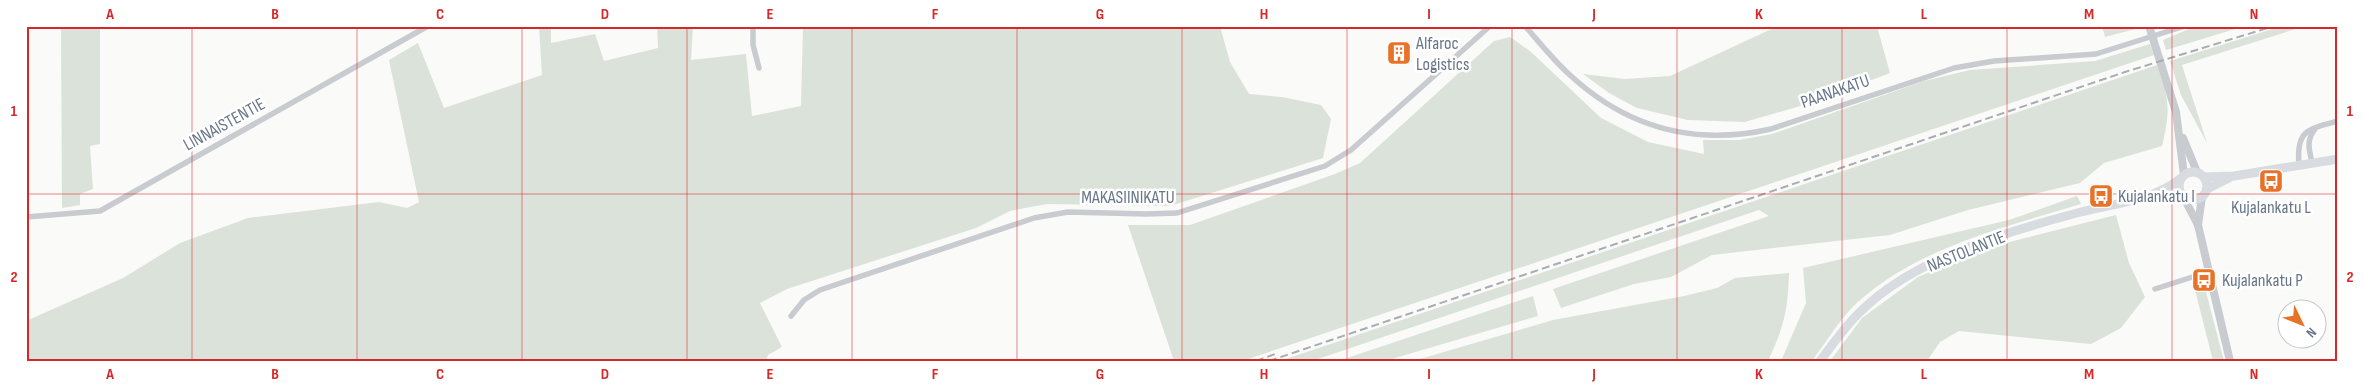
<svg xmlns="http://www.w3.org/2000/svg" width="2364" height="387" viewBox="0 0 2364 387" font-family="'Sofia Sans Condensed',sans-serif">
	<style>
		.green { fill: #dbe2d9 }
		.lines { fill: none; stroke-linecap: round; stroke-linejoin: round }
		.minor { stroke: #c8cbcf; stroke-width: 5.5 }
		.tertiary { stroke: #c8cbcf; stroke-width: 8 }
		.secondary { stroke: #d8dbe0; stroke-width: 9 }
		.rail { stroke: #a8adb4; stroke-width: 2; stroke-dasharray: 8 4; stroke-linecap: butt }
		.grid { fill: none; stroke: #d62828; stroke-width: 1; stroke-opacity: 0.55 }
		.labels { text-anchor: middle; stroke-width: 5; stroke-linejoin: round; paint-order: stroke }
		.poi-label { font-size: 18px; fill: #68768a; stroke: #fff; text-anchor: start }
		.street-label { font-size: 18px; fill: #68768a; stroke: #fff }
		.neatline { fill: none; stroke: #d62828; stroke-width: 2 }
		.grid-label { font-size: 16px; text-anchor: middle; font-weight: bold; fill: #d62828 }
	</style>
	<rect width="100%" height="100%" fill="#fafaf8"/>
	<!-- green -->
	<g class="green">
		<polygon points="61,26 100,26 100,144 90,146 93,189 80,194 80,205 62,208"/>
		<polygon points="539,26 551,26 551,43 595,34 604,61 658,48 657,26 693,26 691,60 746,54 752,116 801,106 803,26 1220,26 1230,62 1249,94 1282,97 1321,105 1331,119 1323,158 1170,206 1047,204 1010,211 976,228 787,289 760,303 782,347 768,355 766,361 26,361 26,321 123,278 180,243 248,218 379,202 407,208 419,202 389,60 418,43 444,108 542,75"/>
		<polygon points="1778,26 1886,26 1878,30 1890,73 1814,102 1745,122 1688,120 1637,108 1609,93 1583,74 1625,79 1670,76"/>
		<polygon points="2102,26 2139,26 2139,28 2105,37"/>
		<polygon points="2196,26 2245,26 2166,50 2163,40"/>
		<polygon points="2282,26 2305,26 2182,65 2207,143 2181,95 2170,61"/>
		<polygon points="1510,37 1530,51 1601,118 1648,142 1704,154 1703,140 1739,140 1772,134 1924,81 1970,70 2095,61 2150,44 2154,55 1242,361 1174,361 1128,225 1190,225 1335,174 1360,163 1494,41"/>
		<path d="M2157,65C2169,101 2171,108 2162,146L2104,163L2080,183L1968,210L1890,235L1712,255L1671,277L1634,284L1561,308L1553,289L1769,216L1759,210L1312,361H1280Z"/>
		<path d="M2077,196L2081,204C2005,227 1920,247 1859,301C1841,317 1827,341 1812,361H1781L1806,303L1803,268L2009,220Z"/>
		<polygon points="2116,215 2129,263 2145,297 2121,328 2091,344 1959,331 1940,342 1927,361 1830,361 1862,318 1918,277 1990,247"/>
		<path d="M1789,273C1788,310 1784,327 1768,361H1413L1553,320L1684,296L1717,288L1735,278Z"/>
		<polygon points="2204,284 2224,361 2213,361 2194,286"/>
		<polygon points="1533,296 1538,316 1385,361 1338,361"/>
	</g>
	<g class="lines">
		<!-- minor -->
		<g class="minor">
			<polyline points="753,26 753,45 759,68"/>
			<path d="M1525,26C1540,43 1554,61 1571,76C1629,129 1695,146 1771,129L1954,68L1994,61L2096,54L2185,26"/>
			<path d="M2312,162C2309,150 2306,140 2315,129"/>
			<path d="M2299,164C2296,130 2308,129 2338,121"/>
			<polyline points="26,217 100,211 428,26"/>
			<polyline points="2155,289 2208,272"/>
			<polyline points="791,316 804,300 820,290 1034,218 1068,212 1146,214 1177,213 1325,166 1351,150 1490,26"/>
		</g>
		<!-- tertiary -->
		<g class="tertiary">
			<polyline points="2149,26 2176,112 2184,175"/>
			<polyline points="2183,138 2197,172"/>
			<polyline points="2183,196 2198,225 2230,361"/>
			<polyline points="2198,225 2202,197"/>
		</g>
		<!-- secondary -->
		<g class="secondary">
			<circle cx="2193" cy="186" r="14"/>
			<polyline points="2204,177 2234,176 2338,159"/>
			<polyline points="2207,189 2229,178"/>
			<polyline points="2153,196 2182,194"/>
			<path d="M1820,361C1833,344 1846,325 1861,311C1915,258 2006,232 2077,213C2111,204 2154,201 2181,178"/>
		</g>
		<!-- rail -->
		<g class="rail">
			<polyline points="1256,361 1275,354"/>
			<polyline points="1269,361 2125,72 2274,26"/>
		</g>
	</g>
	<!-- grid -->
	<path class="grid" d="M192,26V361M357,26V361M522,26V361M687,26V361M852,26V361M1017,26V361M1182,26V361M1347,26V361M1512,26V361M1677,26V361M1842,26V361M2007,26V361M2172,26V361M26,194H2338"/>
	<!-- icons -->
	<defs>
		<symbol id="building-square" viewBox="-11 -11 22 22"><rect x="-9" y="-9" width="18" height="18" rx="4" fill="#e97229" stroke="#fff"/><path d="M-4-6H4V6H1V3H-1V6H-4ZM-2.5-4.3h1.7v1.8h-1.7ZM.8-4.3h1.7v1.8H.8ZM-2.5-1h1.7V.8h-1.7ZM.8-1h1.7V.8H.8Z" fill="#fff"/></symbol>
		<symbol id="bus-square" viewBox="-11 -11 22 22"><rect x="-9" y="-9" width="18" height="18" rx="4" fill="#e97229" stroke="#fff"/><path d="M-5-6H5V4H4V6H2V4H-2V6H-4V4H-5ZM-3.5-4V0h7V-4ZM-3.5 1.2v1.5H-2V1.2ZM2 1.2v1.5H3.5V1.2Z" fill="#fff"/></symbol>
	</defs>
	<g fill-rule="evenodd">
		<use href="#building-square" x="1385" y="39" width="28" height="28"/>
		<use href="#bus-square" x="2257" y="167" width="28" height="28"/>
		<use href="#bus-square" x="2087" y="182" width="28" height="28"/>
		<use href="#bus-square" x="2190" y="266" width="28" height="28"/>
	</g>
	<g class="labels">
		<!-- poi labels -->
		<g class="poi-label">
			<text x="1416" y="49">Alfaroc<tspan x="1416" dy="21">Logistics</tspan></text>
			<text x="2118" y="202">Kujalankatu I</text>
			<text x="2271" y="213" text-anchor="middle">Kujalankatu L</text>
			<text x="2222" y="286">Kujalankatu P</text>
		</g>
		<!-- street labels -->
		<g class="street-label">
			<text transform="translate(1835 91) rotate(-19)" y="6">PAANAKATU</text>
			<text transform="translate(224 124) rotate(-29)" y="6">LINNAISTENTIE</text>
			<text x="1128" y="203">MAKASIINIKATU</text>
			<text transform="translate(1966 251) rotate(-22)" y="6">NASTOLANTIE</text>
		</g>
	</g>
	<!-- border -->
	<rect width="2364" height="387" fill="none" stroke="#ffffff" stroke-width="55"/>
	<!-- north arrow -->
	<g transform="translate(2302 324) rotate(133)"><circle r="24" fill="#ffffff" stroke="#c3c8d0"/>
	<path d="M0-4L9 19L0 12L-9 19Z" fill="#e97229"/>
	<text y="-8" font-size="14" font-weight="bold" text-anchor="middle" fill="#68768a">N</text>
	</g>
	<rect x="28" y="28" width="2308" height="332" class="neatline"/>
	<g class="grid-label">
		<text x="110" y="19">A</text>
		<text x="275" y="19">B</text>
		<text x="440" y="19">C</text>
		<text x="605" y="19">D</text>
		<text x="770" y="19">E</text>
		<text x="935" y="19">F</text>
		<text x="1100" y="19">G</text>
		<text x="1264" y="19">H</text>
		<text x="1429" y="19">I</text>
		<text x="1594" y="19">J</text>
		<text x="1759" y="19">K</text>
		<text x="1924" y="19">L</text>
		<text x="2089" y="19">M</text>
		<text x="2254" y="19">N</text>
		<text x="14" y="116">1</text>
		<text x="2350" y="116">1</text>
		<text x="14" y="282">2</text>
		<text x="2350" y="282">2</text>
		<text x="110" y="379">A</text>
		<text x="275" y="379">B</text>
		<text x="440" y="379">C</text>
		<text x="605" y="379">D</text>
		<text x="770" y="379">E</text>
		<text x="935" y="379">F</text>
		<text x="1100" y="379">G</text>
		<text x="1264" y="379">H</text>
		<text x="1429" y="379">I</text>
		<text x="1594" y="379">J</text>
		<text x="1759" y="379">K</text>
		<text x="1924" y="379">L</text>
		<text x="2089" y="379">M</text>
		<text x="2254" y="379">N</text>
	</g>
</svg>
